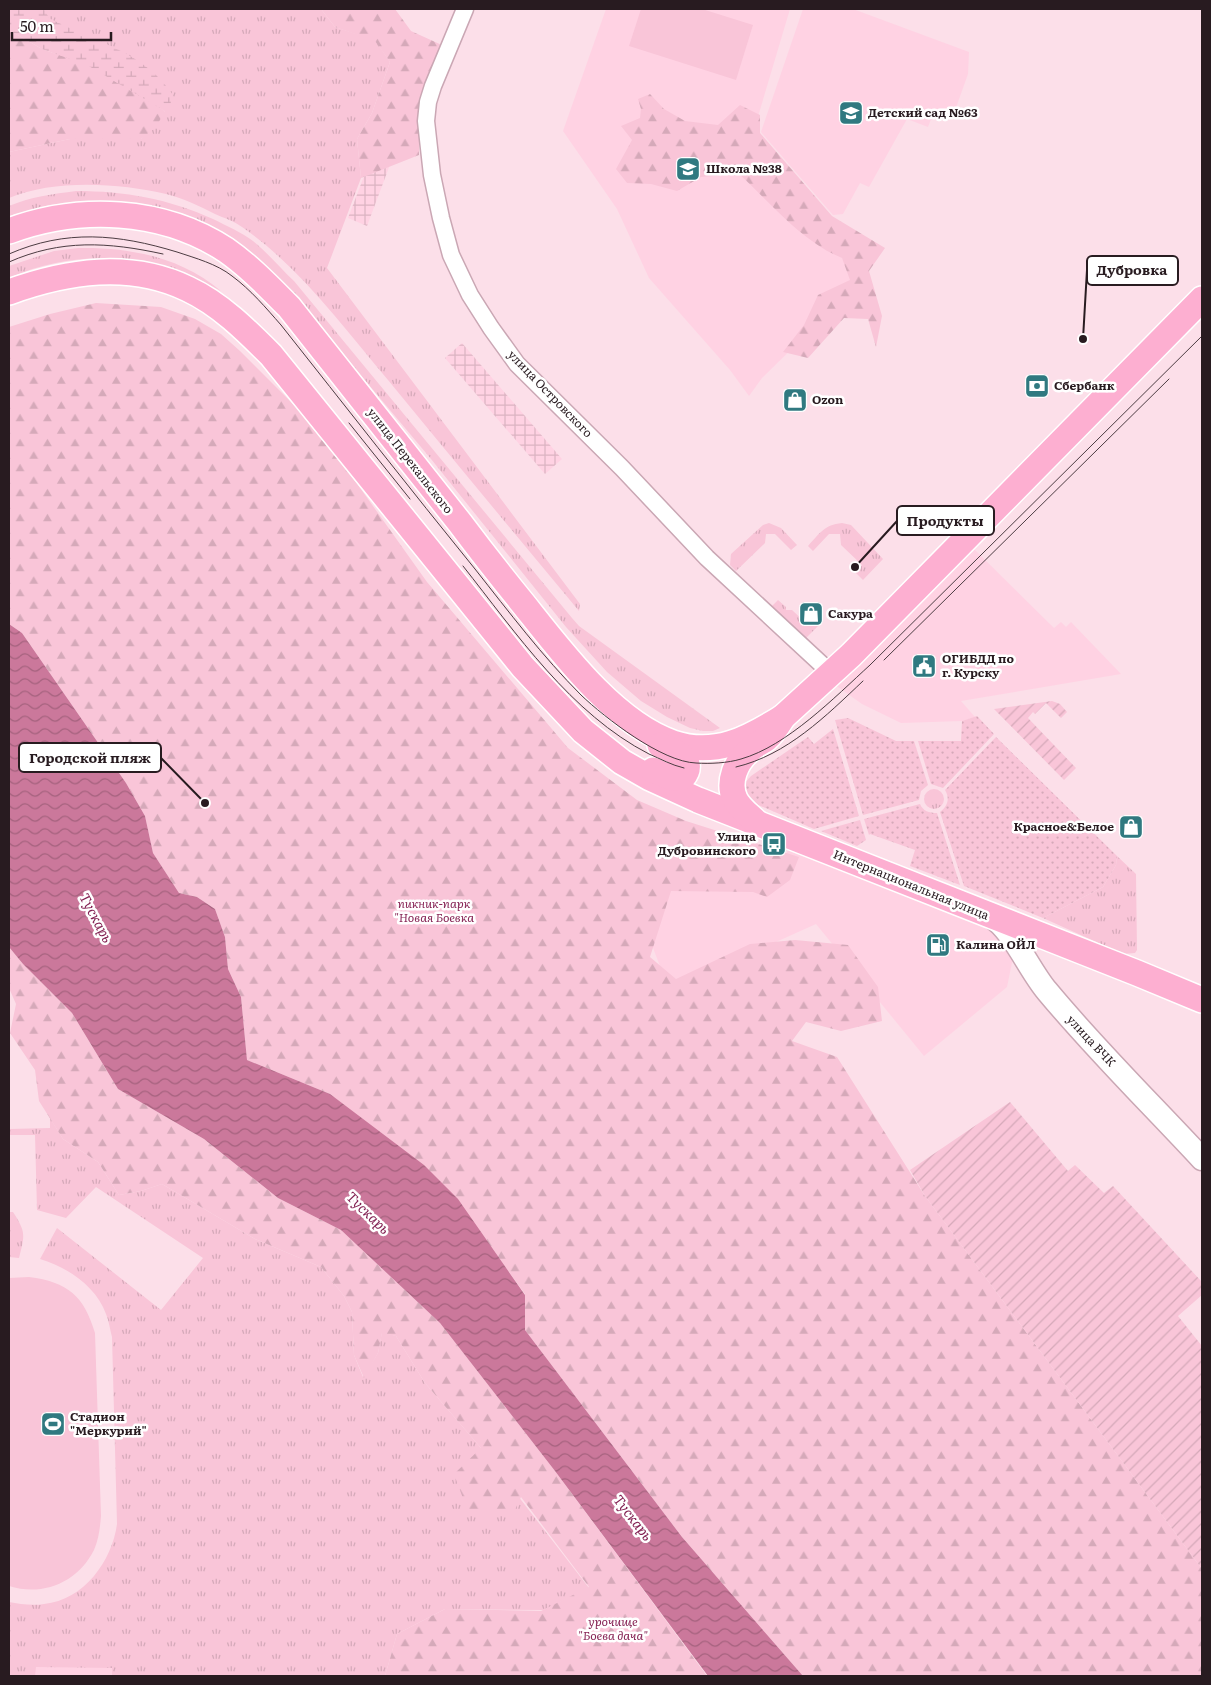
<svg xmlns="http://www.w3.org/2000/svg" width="1211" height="1685" viewBox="0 0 1211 1685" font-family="Literata,serif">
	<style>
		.built { fill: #ffd2e3 }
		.industrial { fill: url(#industrial-grid) }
		.grass { fill: url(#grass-tufts) }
		.forest { fill: url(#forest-firs) }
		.wetland { fill: url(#wetland-marsh) }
		.park { fill: url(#park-dots) }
		.garden { fill: url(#garden-furrows) }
		.pitch { fill: #f9c5d8 }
		.water { fill: url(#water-waves) }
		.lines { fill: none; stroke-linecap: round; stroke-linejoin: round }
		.street-casing { stroke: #caa7b4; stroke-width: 19 }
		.secondary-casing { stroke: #caa7b4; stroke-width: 25 }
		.primary-casing { stroke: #fff; stroke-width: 28 }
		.street { stroke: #fff; stroke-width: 16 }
		.secondary { stroke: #fff; stroke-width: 22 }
		.primary { stroke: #fdafd1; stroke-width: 25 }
		.tram { stroke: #4c3c42; stroke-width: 1 }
		.labels { text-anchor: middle; stroke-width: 5; stroke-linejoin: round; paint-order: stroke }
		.poi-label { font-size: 12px; font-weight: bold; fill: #281b20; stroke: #fff; text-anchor: start }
		.street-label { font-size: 12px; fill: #281b20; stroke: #fff }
		.park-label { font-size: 12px; font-style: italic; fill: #882657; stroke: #fff }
		.water-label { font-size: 14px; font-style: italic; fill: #822052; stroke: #fff }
		.leader { fill: none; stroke: #281b20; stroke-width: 2 }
		.callout-dot { fill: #281b20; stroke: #fff; stroke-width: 2 }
		.callout { fill: #fff; stroke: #281b20; stroke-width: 2 }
		.callout-label { font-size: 14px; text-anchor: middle; font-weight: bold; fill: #281b20 }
	</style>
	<defs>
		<pattern id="industrial-grid" width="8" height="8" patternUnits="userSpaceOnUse" patternTransform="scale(1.25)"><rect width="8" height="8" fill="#ffd2e3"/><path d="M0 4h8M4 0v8" fill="none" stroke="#dbb4c2"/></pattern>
		<pattern id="grass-tufts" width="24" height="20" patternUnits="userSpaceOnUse" patternTransform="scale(1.25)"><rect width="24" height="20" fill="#f9c5d8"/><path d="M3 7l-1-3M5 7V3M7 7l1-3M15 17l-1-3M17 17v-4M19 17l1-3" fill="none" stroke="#d5a9b9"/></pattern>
		<pattern id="forest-firs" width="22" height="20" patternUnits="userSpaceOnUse" patternTransform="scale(1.25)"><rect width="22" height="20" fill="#f9c5d8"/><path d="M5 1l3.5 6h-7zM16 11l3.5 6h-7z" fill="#d5a9b9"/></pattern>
		<pattern id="wetland-marsh" width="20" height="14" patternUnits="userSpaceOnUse" patternTransform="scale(1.25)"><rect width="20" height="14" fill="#f9c5d8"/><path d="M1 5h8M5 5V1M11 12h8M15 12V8" fill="none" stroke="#d5a9b9"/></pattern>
		<pattern id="park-dots" width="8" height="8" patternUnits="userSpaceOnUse" patternTransform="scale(1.25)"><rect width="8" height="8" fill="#f9c5d8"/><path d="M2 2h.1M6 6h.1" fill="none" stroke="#d5a9b9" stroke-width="1.8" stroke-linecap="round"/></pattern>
		<pattern id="garden-furrows" width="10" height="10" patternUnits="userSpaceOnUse" patternTransform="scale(1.25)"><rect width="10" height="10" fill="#f9c5d8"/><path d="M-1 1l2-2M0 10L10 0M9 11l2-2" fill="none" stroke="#d5a9b9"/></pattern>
		<pattern id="water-waves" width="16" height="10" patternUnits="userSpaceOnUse" patternTransform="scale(1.25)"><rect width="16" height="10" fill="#cb789b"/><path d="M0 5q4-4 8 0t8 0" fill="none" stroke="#a5627e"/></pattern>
	</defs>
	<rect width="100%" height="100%" fill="#fcdfe9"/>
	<!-- built -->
	<g class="built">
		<polygon points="606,9 790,9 754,130 859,283 762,378 749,396 730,370 649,278 617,209 563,131"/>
		<polygon points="803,9 853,9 969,52 968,74 953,116 935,109 928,127 907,119 869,187 860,183 843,214 833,215 761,132"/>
		<polygon points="970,545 1054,628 1061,622 1066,627 1071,622 1121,674 961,701 975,717 962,721 901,723 862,704 831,682"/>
		<polygon points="793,838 1019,928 1007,987 924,1056 816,924 678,986 663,974 650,940 669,884 774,883"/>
		<polygon points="9,1647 121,1658 122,1676 9,1676"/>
	</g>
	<!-- industrial -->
	<g class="industrial">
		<polygon points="397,146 367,226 348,218 374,150"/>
		<polygon points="462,343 562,459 545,474 445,358"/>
	</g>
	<!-- grass -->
	<g class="grass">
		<path d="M9,9H321L335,27L375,40L390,62L372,113L357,139L361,178L327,268L580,604L579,611C515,534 451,457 388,380C343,327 300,267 242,227C234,221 224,218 215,214C199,206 183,198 166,194C119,183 54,179 9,198V152L70,139H141L165,111L9,30Z"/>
		<path d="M76,191C125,191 169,199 213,219C227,226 241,232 253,241C268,253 280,268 294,281L572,618L579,626L720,728L713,731H703L690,728L667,717L641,701L607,672L566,627L431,459L286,286L255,256L234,240L133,204L77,202L49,205L9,216V206C30,197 53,194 76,191Z"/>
		<path d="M78,248C129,247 181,257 221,291C156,253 78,247 9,278V266L54,251Z"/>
		<polygon points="769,523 781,528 797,545 791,550 775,534 766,534 765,543 736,571 730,565 731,554 763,525"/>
		<path d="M842,523L851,525L883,559L863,580L855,572L862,565L841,545L840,534H829L813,551L808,546C820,533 824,525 842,523Z"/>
		<polygon points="778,600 786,607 786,610 792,610 808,625 813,621 818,626 804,640 771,607"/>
		<circle cx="934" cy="799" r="10"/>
		<polygon points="1117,856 1136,874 1137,950 1135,953 1123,954 1043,918 1103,887 1116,865"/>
		<path d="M50,1118L63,1139L98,1162L119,1195L141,1191L162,1184L255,1239L321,1267L344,1296L352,1312L354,1355L363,1377L378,1353L382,1332L396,1336L425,1383L481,1448L589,1588L544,1610L445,1609L397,1634L385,1676H112V1668L36,1667L35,1676H9V1602C20,1604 32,1606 44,1604C84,1600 112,1561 117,1524L112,1337C110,1330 109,1321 106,1314C96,1286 67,1267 40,1259L57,1228L161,1310L203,1258L96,1187L66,1218L37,1210L35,1135H9V1129L50,1128Z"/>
		<path d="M9,1212H13C26,1232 25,1235 19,1258L9,1257Z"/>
	</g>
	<!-- forest -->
	<g class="forest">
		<polygon points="321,9 395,9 411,31 444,46 419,113 419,155 361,178 357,139 372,113 390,62 375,41 335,27"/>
		<polygon points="9,30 42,49 87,65 165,111 156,127 141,139 70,139 9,152"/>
		<path d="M650,94L664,109L685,121L718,125L740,105L760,115V133L832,216L885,248L869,271L882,316L876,347L868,319L844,318L808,358L783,352L804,325L818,295L850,280L842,258C801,241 771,203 739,174L701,177L677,191L651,184L627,183L616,169L632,140L621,126L640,118L641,109L638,99Z"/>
		<polygon points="96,303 161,307 195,319 221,334 240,351 298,409 358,485 427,582 568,748 637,800 686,821 799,857 790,880 767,897 753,892 671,891 650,957 676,979 750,944 795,940 848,945 878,987 882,1021 841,1031 806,1022 792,1041 837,1057 925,1196 1202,1569 1202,1676 803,1676 682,1537 525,1330 525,1294 506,1268 330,1094 247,1060 241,997 228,969 225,937 215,909 197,897 179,893 153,853 145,816 126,783 22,633 9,624 9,327 50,314"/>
		<polygon points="9,947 23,964 72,1013 118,1089 204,1139 278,1198 341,1230 440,1323 555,1471 707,1676 385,1676 397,1634 445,1609 541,1611 589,1587 521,1497 511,1518 467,1509 454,1474 481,1448 425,1383 396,1336 382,1333 378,1353 364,1378 354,1355 352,1312 344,1296 321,1267 255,1239 162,1184 141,1191 119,1195 98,1162 63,1139 39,1101 35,1070 10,1033 16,1004 9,988"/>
	</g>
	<!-- wetland -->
	<path class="wetland" d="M9,9H44L49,18C92,41 144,51 173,95L170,105L165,111L87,65L42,49L9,30Z"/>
	<!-- park -->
	<g class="park">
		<polygon points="977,716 994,734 943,788 931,784 918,741 961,741 962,721"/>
		<polygon points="848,718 896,741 914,741 928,785 921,791 919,800 863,815 835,720"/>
		<polygon points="833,729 859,816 814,829 749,801 744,796 743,785 751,776 808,737 814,744"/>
		<path d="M996,737L1117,856L1116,865L1103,887L1043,918L964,886L940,812C948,806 950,798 945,790Z"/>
		<path d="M920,804C923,811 929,813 937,813L960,885L910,866L915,850L870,834L869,835L864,819Z"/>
		<polygon points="860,820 866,840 857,846 821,831"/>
	</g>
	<!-- garden -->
	<g class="garden">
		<polygon points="1052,701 1060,704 1067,712 1061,718 1046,703 1035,714 1033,712 1028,718 1076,768 1064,780 994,709"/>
		<polygon points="1010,1102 1068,1171 1075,1165 1104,1193 1113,1186 1202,1282 1202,1295 1178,1316 1202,1346 1202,1569 925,1196 910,1170"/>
	</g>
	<!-- pitch -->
	<g class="pitch">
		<polygon points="641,9 702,9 753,25 736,80 629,46"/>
		<path d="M29,1277C68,1282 84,1296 95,1333L101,1516C100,1527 99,1539 94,1550C78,1582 43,1597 9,1586V1278Z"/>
	</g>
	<!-- water -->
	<polygon class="water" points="9,624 22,633 126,783 145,816 153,853 179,893 197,897 215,909 225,937 228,969 241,997 247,1060 330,1094 424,1165 458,1199 525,1295 525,1330 682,1537 803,1676 708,1676 555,1471 440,1323 341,1230 278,1198 204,1139 118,1089 72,1013 23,964 9,947"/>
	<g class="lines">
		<defs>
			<polyline id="street" points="465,9 433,86 428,102 426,121 432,175 441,218 451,255 470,295 491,328 517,364 622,468 707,558 832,674"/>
			<path id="secondary" d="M990,916C1012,928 1029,970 1047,991C1095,1049 1150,1103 1202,1159"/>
			<g id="primary">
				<path d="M9,231C79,205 162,208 226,250C249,266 269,287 289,307C346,379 403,451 460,523C481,551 503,579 525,606C563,654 615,723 673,743C715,757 748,739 783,717"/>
				<path d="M9,292C67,271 130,261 188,289C220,304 246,330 271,355L523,667L583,731L622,762L650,778L698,800L1137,973L1202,1000"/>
				<path d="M653,770L672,778L683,777C697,760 674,751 660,745"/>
				<path d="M756,822C749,815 739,808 735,799C727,782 736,761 750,750C754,745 761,743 766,739C773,733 778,725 783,717L851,655L1202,299"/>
			</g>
		</defs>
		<!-- street casing -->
		<use href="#street" class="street-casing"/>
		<!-- secondary casing -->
		<use href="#secondary" class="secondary-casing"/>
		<!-- primary casing -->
		<use href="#primary" class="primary-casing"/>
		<!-- street -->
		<use href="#street" class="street"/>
		<!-- secondary -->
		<use href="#secondary" class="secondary"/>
		<!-- primary -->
		<use href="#primary" class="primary"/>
		<!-- tram -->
		<g class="tram">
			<path d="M9,254C66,229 118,234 177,252C195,258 217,264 232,276C251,290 266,308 281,325C346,407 410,489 475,569C509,612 543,657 581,695C605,718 662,762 696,763C710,764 728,763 741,759C787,746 835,697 870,665L1202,336"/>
			<path d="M9,262C61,239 108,242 163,254"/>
			<polyline points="349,423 410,499"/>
			<path d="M463,566C516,633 571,714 649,754C661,759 671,765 684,768"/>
			<polyline points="884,660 1169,379"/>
			<path d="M736,767C787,755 826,716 863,681"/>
		</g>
	</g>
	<!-- icons -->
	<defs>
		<symbol id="school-square" viewBox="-11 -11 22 22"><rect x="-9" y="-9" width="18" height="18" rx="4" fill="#307980" stroke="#fff"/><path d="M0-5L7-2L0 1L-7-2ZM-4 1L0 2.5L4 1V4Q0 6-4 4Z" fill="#fff"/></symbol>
		<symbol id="bank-square" viewBox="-11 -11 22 22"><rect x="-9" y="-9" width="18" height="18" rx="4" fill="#307980" stroke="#fff"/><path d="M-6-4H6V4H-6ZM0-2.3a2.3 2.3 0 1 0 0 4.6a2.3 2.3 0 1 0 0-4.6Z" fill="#fff"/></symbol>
		<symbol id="shop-square" viewBox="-11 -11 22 22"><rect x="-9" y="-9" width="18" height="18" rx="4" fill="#307980" stroke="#fff"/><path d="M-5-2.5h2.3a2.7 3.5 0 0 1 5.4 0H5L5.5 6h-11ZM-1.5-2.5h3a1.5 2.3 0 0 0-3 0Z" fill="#fff"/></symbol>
		<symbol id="civic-square" viewBox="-11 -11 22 22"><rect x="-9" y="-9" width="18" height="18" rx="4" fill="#307980" stroke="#fff"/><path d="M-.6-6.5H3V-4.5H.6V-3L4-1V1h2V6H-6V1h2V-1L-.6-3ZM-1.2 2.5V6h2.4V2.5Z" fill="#fff"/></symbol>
		<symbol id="bus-square" viewBox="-11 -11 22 22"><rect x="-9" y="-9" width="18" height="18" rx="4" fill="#307980" stroke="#fff"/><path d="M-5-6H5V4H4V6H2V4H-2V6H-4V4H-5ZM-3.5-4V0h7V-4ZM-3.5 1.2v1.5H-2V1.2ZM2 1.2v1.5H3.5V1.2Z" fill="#fff"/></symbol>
		<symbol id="fuel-square" viewBox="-11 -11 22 22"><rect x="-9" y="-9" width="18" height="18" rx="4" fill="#307980" stroke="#fff"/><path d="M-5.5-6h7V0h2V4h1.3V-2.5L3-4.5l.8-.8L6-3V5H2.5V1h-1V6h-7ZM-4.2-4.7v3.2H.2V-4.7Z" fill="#fff"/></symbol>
		<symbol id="stadium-square" viewBox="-11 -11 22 22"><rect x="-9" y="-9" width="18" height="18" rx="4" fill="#307980" stroke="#fff"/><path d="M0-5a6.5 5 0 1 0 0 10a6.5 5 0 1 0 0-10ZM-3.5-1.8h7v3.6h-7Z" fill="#fff"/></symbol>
	</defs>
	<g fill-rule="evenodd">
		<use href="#school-square" x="837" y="99" width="28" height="28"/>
		<use href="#school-square" x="674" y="155" width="28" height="28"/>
		<use href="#bank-square" x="1023" y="372" width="28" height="28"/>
		<use href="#shop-square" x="781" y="386" width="28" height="28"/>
		<use href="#shop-square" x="797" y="600" width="28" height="28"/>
		<use href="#civic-square" x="910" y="652" width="28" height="28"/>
		<use href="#shop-square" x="1117" y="813" width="28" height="28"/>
		<use href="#bus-square" x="760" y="830" width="28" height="28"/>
		<use href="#fuel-square" x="924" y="931" width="28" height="28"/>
		<use href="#stadium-square" x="39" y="1410" width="28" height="28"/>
	</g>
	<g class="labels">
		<!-- poi labels -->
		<g class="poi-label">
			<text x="868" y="117">Детский сад №63</text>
			<text x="706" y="173">Школа №38</text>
			<text x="1054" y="390">Сбербанк</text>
			<text x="812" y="404">Ozon</text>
			<text x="828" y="618">Сакура</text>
			<text x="942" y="663">ОГИБДД по<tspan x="942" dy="14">г. Курску</tspan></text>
			<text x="1114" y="831" text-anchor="end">Красное&amp;Белое</text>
			<text x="756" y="841" text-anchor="end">Улица<tspan x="756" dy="14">Дубровинского</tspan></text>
			<text x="956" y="949">Калина ОЙЛ</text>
			<text x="70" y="1421">Стадион<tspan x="70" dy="14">"Меркурий"</tspan></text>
		</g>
		<!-- street labels -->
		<g class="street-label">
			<text transform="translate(550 394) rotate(46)" y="4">улица Островского</text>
			<text transform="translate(410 461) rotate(52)" y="4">улица Перекальского</text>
			<text transform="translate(911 885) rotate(22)" y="4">Интернациональная улица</text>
			<text transform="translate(1091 1041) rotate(47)" y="4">улица ВЧК</text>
		</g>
		<!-- park labels -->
		<g class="park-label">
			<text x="434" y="908">пикник-парк<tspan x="434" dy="14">"Новая Боевка</tspan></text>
			<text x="613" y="1626">урочище<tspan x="613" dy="14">"Боева дача"</tspan></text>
		</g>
		<!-- water labels -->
		<g class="water-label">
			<text transform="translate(96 918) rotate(62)" y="5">Тускарь</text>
			<text transform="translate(368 1213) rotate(44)" y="5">Тускарь</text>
			<text transform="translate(633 1518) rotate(52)" y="5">Тускарь</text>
		</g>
	</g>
	<!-- callouts -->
	<path class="leader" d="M1083 339L1087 270M855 567L897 521M205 803L161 758"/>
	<g class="callout-dot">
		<circle cx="1083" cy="339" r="5"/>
		<circle cx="855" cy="567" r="5"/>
		<circle cx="205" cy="803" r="5"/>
	</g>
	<g class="callout">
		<rect x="1087" y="256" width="91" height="29" rx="5"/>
		<rect x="897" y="506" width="97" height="29" rx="5"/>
		<rect x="19" y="743" width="142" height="29" rx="5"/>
	</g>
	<g class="callout-label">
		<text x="1132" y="275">Дубровка</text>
		<text x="945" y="526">Продукты</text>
		<text x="90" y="763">Городской пляж</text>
	</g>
	<!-- border -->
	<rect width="1211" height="1685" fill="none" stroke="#281b20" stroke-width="20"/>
	<!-- scale -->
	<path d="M12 32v8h99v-8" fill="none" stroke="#281b20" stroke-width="2.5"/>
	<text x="20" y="32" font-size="15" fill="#281b20" stroke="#ffffff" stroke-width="4" paint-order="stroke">50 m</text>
</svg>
